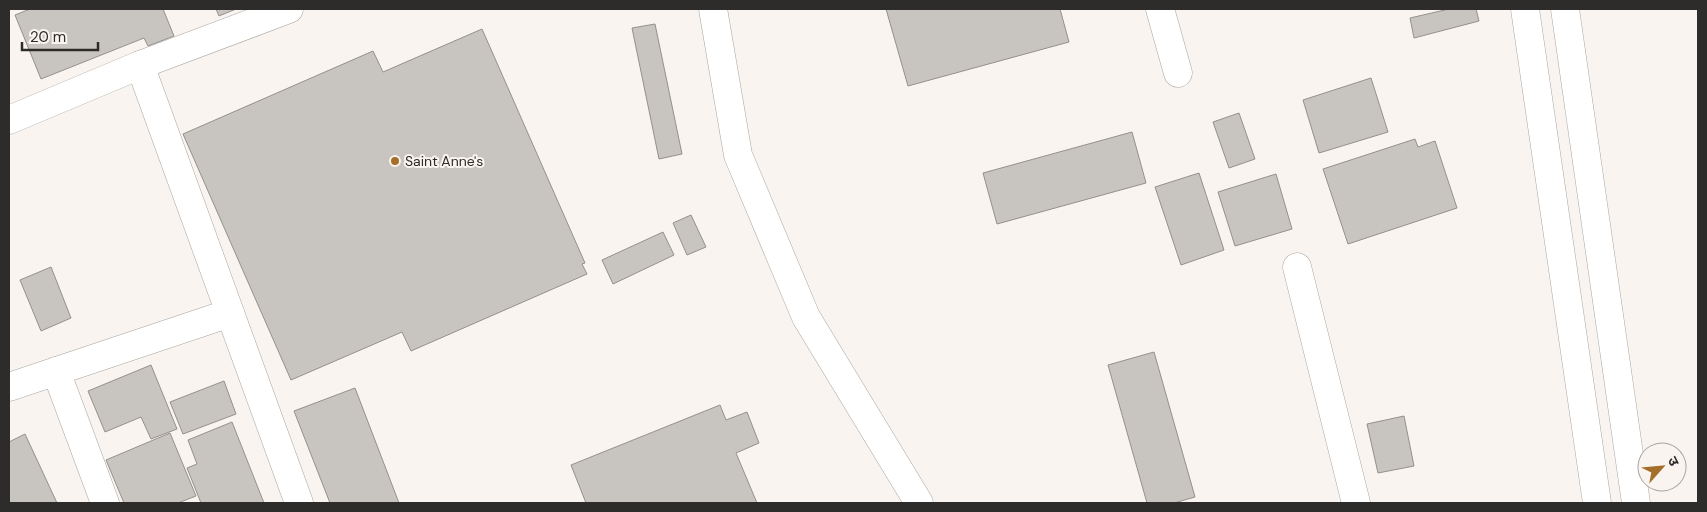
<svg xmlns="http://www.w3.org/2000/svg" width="1707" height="512" viewBox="0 0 1707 512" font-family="'DM Sans','Noto Sans Devanagari',sans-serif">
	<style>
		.building { fill: #c8c4bf; stroke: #94908b }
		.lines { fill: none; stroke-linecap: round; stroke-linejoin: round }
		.minor-casing { stroke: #aba6a2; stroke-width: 29 }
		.highway-casing { stroke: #aba6a2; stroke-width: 29 }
		.minor { stroke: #fff; stroke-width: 28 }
		.highway { stroke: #fff; stroke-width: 28 }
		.poi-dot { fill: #a56f2a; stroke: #f9f4ef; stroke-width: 2 }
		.labels { text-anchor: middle; stroke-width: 4; stroke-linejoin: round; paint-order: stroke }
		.poi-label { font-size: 14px; fill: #2e2c2b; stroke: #f9f4ef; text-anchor: start }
	</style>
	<rect width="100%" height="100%" fill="#f9f4ef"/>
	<!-- building -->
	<g class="building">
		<polygon points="30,9 163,9 174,36 148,46 144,38 41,79 15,15"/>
		<polygon points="216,9 236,9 219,16"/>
		<polygon points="886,9 1060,9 1069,42 908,86"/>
		<polygon points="1449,9 1476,9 1479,21 1414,38 1410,18"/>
		<polygon points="655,24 682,154 659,159 632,28"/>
		<polygon points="482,29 585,263 582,264 587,274 411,351 402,332 291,380 183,134 373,51 383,72"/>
		<polygon points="1371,78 1388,132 1319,153 1303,100"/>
		<polygon points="1239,113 1255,159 1229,168 1213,122"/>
		<polygon points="1132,132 1146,183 997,224 983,173"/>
		<polygon points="1415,139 1418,147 1435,141 1457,208 1348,244 1323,169"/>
		<polygon points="1199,173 1224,250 1181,265 1155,187"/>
		<polygon points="1276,174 1292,229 1235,246 1218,192"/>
		<polygon points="691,215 706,247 687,255 673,223"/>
		<polygon points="663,232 674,255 613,284 602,260"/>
		<polygon points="51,267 71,318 41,331 20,280"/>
		<polygon points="1154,352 1195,497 1174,503 1147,503 1108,365"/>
		<polygon points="151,365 177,429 151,439 141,417 105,432 88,391"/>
		<polygon points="224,381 236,414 183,434 170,402"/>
		<polygon points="355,388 399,503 330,503 294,411"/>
		<polygon points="720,405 726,420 747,412 759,443 736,453 757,503 586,503 571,465"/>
		<polygon points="1404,416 1414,466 1378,473 1367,424"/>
		<polygon points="232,422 264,503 201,503 187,468 197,464 188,440"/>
		<polygon points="170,433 196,496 178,503 124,503 106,460"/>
		<polygon points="25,434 57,503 9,503 9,442"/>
	</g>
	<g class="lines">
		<defs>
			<g id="minor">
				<polyline points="713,9 738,155 806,317 919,503"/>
				<polyline points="1160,9 1178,73"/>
				<polyline points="140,65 299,503"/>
				<polyline points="9,120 140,65 289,9"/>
				<polyline points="1297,267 1356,503"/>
				<polyline points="56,371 105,503"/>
				<polyline points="9,387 230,313"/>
			</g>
			<g id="highway">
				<polyline points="1525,9 1597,503"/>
				<polyline points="1565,9 1636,503"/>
			</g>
		</defs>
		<!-- minor casing -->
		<use href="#minor" class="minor-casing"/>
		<!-- highway casing -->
		<use href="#highway" class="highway-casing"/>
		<!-- minor -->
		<use href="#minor" class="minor"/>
		<!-- highway -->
		<use href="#highway" class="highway"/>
	</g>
	<!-- markers -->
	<circle class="poi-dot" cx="395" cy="161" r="5"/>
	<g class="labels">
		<!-- poi labels -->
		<g class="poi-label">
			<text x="405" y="166">Saint Anne's</text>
		</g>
	</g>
	<!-- border -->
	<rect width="1707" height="512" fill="none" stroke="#2e2c2b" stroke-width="20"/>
	<!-- north arrow -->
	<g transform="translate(1662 467) rotate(63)"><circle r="24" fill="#f9f4ef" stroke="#a8a4a1"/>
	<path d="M0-4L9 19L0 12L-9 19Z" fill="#a56f2a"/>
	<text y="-8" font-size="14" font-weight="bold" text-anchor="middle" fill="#2e2c2b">उ</text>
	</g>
	<!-- scale -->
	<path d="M22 42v8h76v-8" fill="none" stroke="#2e2c2b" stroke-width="2.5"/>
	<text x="30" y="42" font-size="15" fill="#2e2c2b" stroke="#f9f4ef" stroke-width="4" paint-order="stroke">20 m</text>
</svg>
